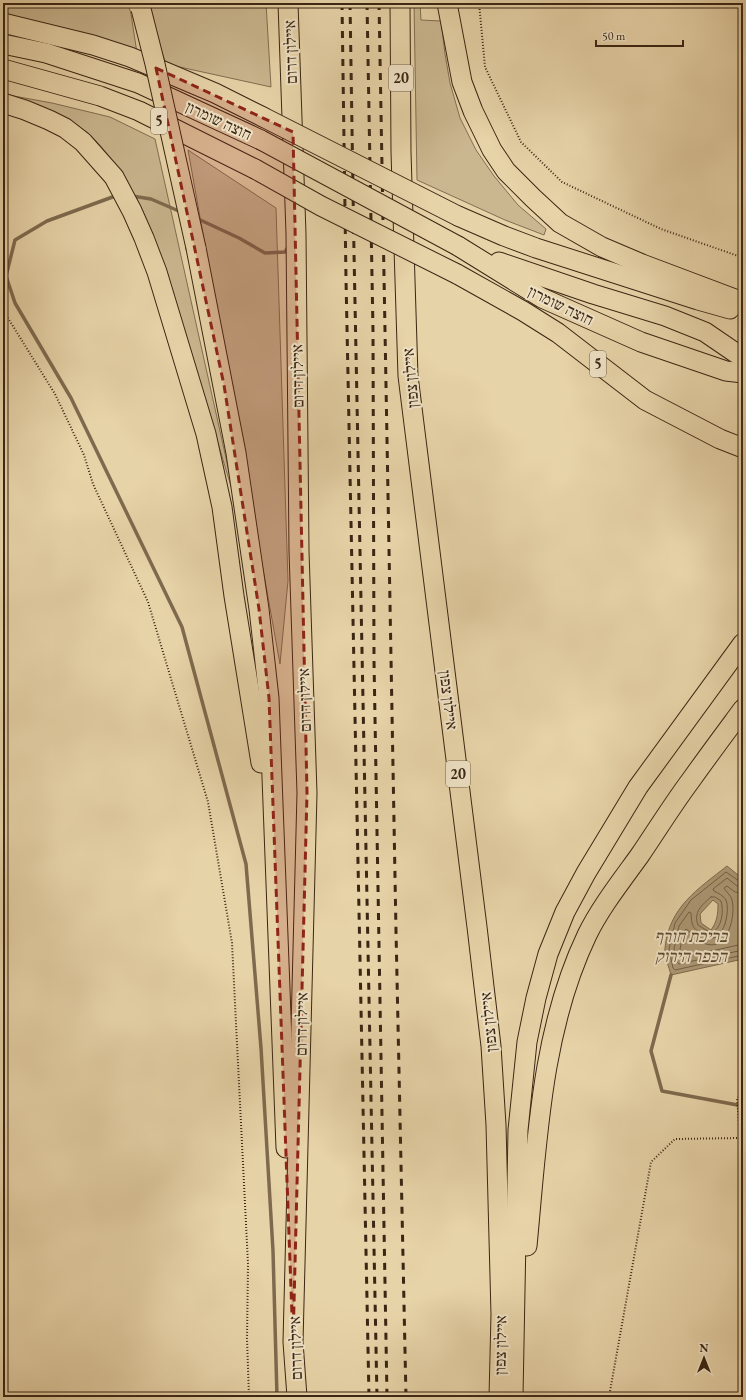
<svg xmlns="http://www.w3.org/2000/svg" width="746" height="1400" viewBox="0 0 746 1400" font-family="'EB Garamond','Frank Ruhl Libre',serif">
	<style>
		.green { fill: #cab68f; stroke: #826e51 }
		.water { fill: #ac9875; stroke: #7e6a4e; fill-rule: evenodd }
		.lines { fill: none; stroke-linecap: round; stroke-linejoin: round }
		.shore { stroke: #735f44; stroke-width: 1 }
		.stream { stroke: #7e6a4e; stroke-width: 3.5 }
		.highway-casing { stroke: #3a2613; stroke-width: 21 }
		.path { stroke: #3a2613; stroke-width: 2; stroke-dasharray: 1 2; stroke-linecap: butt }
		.highway { stroke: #e7d3a8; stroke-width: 19 }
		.rail { stroke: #3a2613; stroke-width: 3; stroke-dasharray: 7 7; stroke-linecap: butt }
		.highway-bridge-casing { stroke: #3a2613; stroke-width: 21; stroke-linecap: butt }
		.highway-bridge { stroke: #e7d3a8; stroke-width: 19 }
		.marked { fill: #8f2418; fill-opacity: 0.2; stroke: #8f2418; stroke-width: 3; stroke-dasharray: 8 5; stroke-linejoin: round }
		.labels { text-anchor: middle; stroke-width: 4; stroke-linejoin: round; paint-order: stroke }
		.shield { fill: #efe2c6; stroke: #705e49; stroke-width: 1 }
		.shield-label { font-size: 15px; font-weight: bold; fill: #3a2613 }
		.street-label { font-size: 16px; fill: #3a2613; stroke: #efe2c6 }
		.water-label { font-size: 17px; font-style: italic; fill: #5c4830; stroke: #efe2c6 }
	</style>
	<rect width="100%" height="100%" fill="#e7d3a8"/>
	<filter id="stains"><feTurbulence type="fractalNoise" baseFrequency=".005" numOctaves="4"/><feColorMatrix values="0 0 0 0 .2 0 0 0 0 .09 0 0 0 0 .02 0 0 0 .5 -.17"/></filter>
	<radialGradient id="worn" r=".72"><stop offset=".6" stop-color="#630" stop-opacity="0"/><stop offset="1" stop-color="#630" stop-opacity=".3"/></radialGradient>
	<!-- green -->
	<g class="green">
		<polygon points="3,3 128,3 131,14 137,53 3,16"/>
		<polygon points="146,3 266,3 271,87 166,64 155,32"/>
		<polygon points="414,3 420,3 421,20 441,21 445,54 450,83 460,118 476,150 494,176 518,205 546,229 544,235 505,220 417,180"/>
		<path d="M3,94L52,103L110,117L155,139L236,503L214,430L128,184C117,167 105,149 90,135C70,117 28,104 3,94Z"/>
		<polygon points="188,150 276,208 288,581 280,664"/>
	</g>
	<!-- water -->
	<path class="water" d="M727,866L743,879V959L671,975C669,967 664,956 665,948C669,907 698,889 727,866ZM713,900L718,904C718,914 717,922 711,930L701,923L700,914Z"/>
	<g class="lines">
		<!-- shore -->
		<g class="shore">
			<polyline points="743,882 739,881 726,872 691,900 675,923 669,949 673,968 675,970 743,955"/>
			<path d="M743,887L737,886L727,878L713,889L714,891C718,893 724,896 726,900C730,910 725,936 713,938C708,939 705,936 702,934C691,927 692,925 691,913L689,912L679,926L674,949L677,962L679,964L743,950"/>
			<path d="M743,893L735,892L727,886L724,888C726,892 731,895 732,900C736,915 728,951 706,944C698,941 692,933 686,929L684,931L680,949L682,955L684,957L743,944"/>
			<path d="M711,897H715L721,901C724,911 722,929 711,933L698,925C693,912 702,905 711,897Z"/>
		</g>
		<!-- stream -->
		<g class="stream">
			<polyline points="118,195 47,221 15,240 6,276 15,303 71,398 182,627 246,864 261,1048 273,1251 277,1397"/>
			<polyline points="132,196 151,199 181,212"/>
			<polyline points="196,218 239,238 265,253 285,252 288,247"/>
			<polyline points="671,975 651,1051 662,1091 743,1106"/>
		</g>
		<defs>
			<g id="highway">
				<polyline points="288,3 296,234 299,551 307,793 293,1342 297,1397"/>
				<polyline points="400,3 401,152 408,376 477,927 491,1046 496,1125 501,1314 499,1397"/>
				<polyline points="447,3 462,82 473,111 492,150 506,171 533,198 560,223 602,247 642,264 743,302"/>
				<polyline points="3,23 93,45 130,57 215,93 263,117"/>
				<polyline points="3,44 46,53 138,83 261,140"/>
				<polyline points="3,69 100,96 139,111 255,169"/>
				<polyline points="3,103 25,110 49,120 65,128 83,142 114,177 132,211 144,238 157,272 206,434 222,507 234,596 261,763"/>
				<polyline points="458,216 504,236 536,248 698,300 730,309"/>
				<polyline points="458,246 542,298 641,342 726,371 743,373"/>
				<polyline points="196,248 236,453 259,609 269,698 286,1148"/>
				<polyline points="499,262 593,294 665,316 705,332 743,358"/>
				<polyline points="457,274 523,311 558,333 645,400 720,439 743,448"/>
				<path d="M527,1246C537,1143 541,1031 587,935C600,908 622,880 640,855C657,830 673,804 691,780C708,756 726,732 743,709"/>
				<polyline points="513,1397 518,1130 527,1042 536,998 548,954 565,912 586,873 638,787 743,643"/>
			</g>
		</defs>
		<!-- highway casing -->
		<use href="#highway" class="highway-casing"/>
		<!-- path -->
		<g class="path">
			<polyline points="479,3 485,67 521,142 562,182 661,229 738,256 743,256"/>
			<polyline points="3,310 55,394 84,455 93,484 148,602 208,802 232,943 248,1264 247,1338 249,1397"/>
			<polyline points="609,1397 651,1162 675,1139 740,1138 737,1098 743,1095"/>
		</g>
		<!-- highway -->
		<use href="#highway" class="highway"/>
		<!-- rail -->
		<g class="rail">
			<polyline points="342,3 346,279 369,1397"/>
			<polyline points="350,3 354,253 377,1397"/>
			<polyline points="367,3 373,331 374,661 387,1397"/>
			<polyline points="379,3 396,931 406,1397"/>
		</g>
		<defs>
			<g id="highway-bridge">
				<polyline points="141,9 155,64 196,248"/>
				<polyline points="263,117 458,216"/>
				<polyline points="261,140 458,246"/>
				<polyline points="255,169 321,206 457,274"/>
			</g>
		</defs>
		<!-- highway-bridge casing -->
		<use href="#highway-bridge" class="highway-bridge-casing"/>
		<!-- highway-bridge -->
		<use href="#highway-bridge" class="highway-bridge"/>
	</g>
	<!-- marked area -->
	<path class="marked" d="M156,68L293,132L307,793L293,1342L269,698L259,609L224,385Z"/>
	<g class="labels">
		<!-- shield labels -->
		<g class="shield">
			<rect x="389" y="65" width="24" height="26" rx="3"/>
			<rect x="151" y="108" width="16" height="26" rx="3"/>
			<rect x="590" y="351" width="16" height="26" rx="3"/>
			<rect x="446" y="761" width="24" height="26" rx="3"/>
		</g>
		<g class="shield-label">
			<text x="401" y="83">20</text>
			<text x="159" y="126">5</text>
			<text x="598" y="369">5</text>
			<text x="458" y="779">20</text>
		</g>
		<!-- street labels -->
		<g class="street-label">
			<text transform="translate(290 52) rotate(-92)" y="6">איילון דרום</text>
			<text transform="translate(219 120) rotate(25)" y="6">חוצה שומרון</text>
			<text transform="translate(561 305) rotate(26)" y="6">חוצה שומרון</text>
			<text transform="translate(297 376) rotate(-91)" y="6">איילון דרום</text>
			<text transform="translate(410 378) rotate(-95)" y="6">איילון צפון</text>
			<text transform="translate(304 700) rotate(-92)" y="6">איילון דרום</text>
			<text transform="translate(449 700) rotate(83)" y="6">איילון צפון</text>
			<text transform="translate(488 1022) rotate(-96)" y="6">איילון צפון</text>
			<text transform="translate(301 1024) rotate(-89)" y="6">איילון דרום</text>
			<text transform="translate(500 1345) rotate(-89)" y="6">איילון צפון</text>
			<text transform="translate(295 1348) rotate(-92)" y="6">איילון דרום</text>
		</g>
		<!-- water labels -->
		<g class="water-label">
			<text x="691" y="942">בריכת חורף<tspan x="691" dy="20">הכפר הירוק</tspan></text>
		</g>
	</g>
	<!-- margin -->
	<rect width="746" height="1400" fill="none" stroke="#e7d3a8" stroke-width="16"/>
	<rect x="4" y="4" width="738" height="1392" fill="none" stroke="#3a2613" stroke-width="2"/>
	<rect x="8" y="8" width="730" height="1384" fill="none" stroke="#3a2613"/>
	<!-- north arrow -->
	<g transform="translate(704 1358)" stroke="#efe2c6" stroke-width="3" paint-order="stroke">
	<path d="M0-3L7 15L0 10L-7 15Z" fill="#3a2613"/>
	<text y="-6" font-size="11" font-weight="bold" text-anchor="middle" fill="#3a2613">N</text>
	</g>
	<!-- scale -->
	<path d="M596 40v6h87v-6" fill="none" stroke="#3a2613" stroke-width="2"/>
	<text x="602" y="40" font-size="12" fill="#3a2613" stroke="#efe2c6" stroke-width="3" paint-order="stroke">50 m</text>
	<rect width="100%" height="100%" filter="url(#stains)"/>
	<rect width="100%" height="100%" fill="url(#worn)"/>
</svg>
